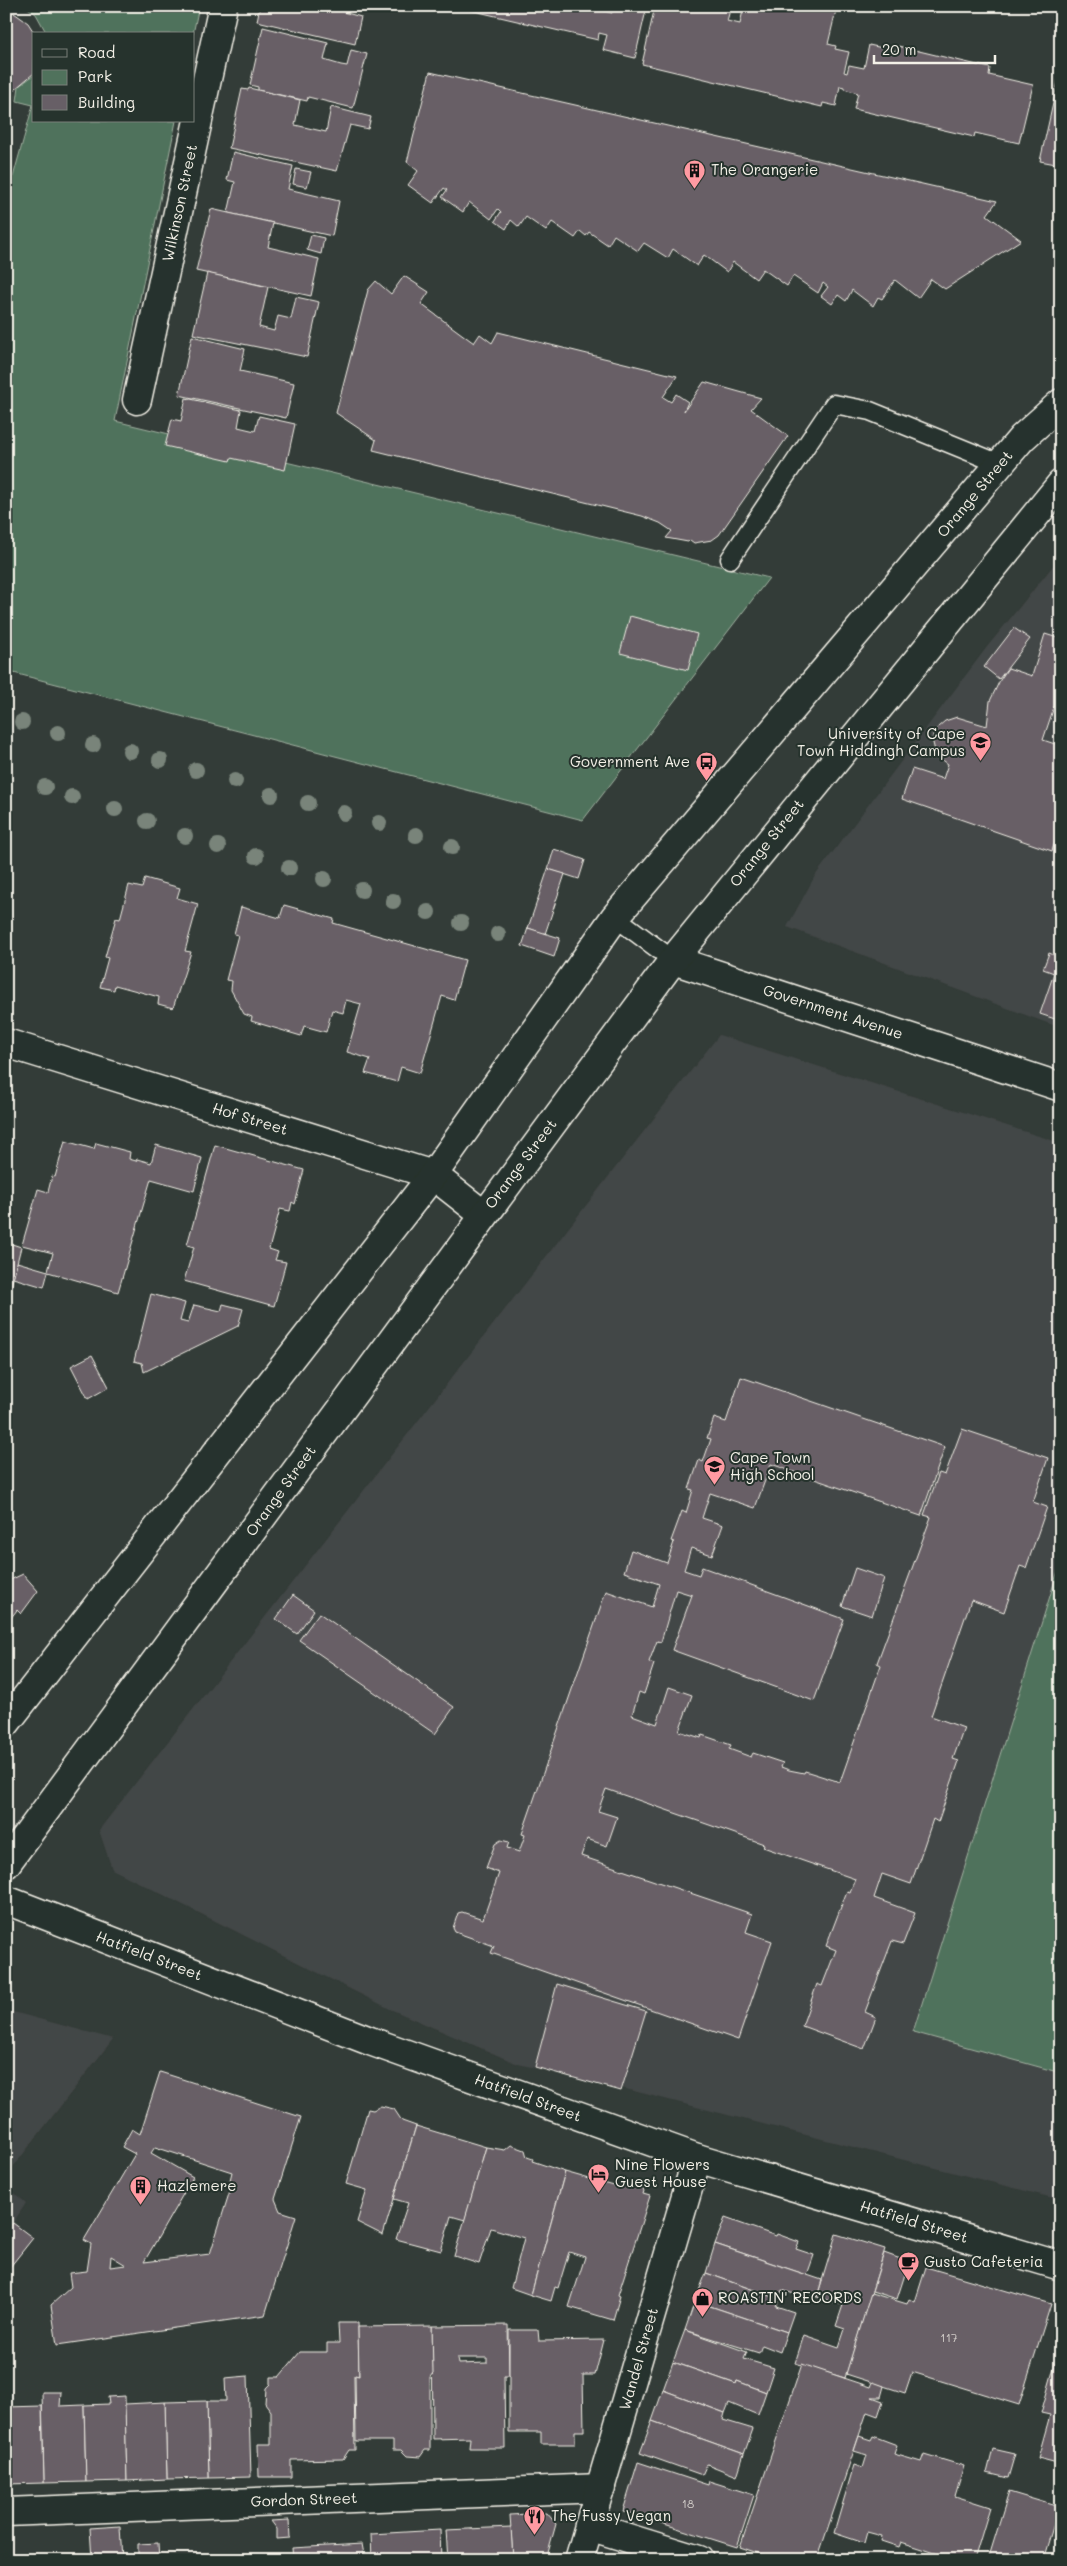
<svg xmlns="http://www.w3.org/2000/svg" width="1067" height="2566" viewBox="0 0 1067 2566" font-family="Mali,sans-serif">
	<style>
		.built { fill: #434646 }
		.green { fill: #50725c; stroke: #a2b2a2 }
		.building { fill: #675f66; stroke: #f4f1e8; fill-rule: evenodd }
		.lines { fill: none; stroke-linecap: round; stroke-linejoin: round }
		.lane-casing { stroke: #f4f1e8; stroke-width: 21 }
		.street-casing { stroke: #f4f1e8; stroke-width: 31 }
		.secondary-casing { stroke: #f4f1e8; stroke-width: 31 }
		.primary-casing { stroke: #f4f1e8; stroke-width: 31 }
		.lane { stroke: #26332d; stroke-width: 18 }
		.street { stroke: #26332d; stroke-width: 28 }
		.secondary { stroke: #26332d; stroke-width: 28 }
		.primary { stroke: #26332d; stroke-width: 28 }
		.tree { fill: #79847a }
		.labels { text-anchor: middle; stroke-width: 4; stroke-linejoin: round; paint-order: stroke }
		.number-label { font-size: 12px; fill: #d1ccc8 }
		.poi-label { font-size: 15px; fill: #f4f1e8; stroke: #26332d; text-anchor: start }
		.street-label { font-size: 15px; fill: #f4f1e8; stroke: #26332d }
	</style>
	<rect width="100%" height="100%" fill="#333c38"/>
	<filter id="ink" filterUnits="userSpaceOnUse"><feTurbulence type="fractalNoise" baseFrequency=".02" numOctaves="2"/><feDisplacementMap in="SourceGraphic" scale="10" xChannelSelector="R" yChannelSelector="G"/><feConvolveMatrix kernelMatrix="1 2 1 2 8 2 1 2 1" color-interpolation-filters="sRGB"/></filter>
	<g filter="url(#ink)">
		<!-- built -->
		<g class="built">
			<polygon points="1061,556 1061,1028 787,927 815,876 987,647"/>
			<polygon points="719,1035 1061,1143 1061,2200 610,2085 518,2064 390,2009 112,1869 99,1830"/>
			<polygon points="6,2010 113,2039 6,2176"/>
			<polygon points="6,2186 26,2203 13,2223 33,2238 6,2272"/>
		</g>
		<!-- green -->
		<g class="green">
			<polygon points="25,6 199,6 193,34 47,34 36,14"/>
			<polygon points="34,75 34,121 176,121 115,421 769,578 583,820 6,671 6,176 13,177 33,105 17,101 19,86"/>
			<polygon points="1061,1561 1061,2073 913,2032"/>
		</g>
		<!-- building -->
		<g class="building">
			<polygon points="260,6 322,6 361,17 355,44 257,21"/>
			<polygon points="453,6 606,6 604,11 612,13 613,6 647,6 635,58 603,50 607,35 599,33 598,40"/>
			<polygon points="655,6 731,6 727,21 740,24 744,6 837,6 828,44 836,46 835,49 849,52 844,72 847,73 849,65 864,68 869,45 896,51 898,46 990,68 989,75 1033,85 1019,143 975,133 974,137 854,109 858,93 844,89 844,87 840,86 836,106 823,103 822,107 642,64"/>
			<polygon points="6,12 14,13 28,23 35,34 34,73 15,89 6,136"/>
			<polygon points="263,27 328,43 324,60 341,65 347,66 351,50 367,54 353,108 308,97 307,101 258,90 258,87 250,85"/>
			<polygon points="1061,68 1061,165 1040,161"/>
			<polygon points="430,72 997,201 987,215 1021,240 945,289 931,279 918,298 895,280 882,299 878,297 873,306 852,290 846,301 838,295 832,304 821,296 828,287 823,283 818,293 793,276 787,286 763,269 756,279 733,262 727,272 704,255 697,266 673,249 668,258 644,243 638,251 614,235 608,245 589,232 586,236 580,231 575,238 552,222 546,231 526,217 519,227 511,220 506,229 495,221 501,212 498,209 491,219 469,202 463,212 442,197 447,190 444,188 433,203 408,185 418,171 407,162"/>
			<polygon points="249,88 300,100 295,125 326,132 331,107 371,117 368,129 350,125 337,171 229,148 242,89 248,90"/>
			<polygon points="233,152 293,166 288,189 339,201 332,236 228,213 235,182 227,180"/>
			<polygon points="296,169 311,172 307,187 293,184"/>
			<polygon points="211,209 273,223 268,247 319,259 311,296 196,271"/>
			<polygon points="311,235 324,238 321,254 307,250"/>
			<polygon points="207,273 268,287 259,327 274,331 278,316 291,319 296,297 319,302 307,357 193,334"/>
			<polygon points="404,276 429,292 421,304 474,343 480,334 492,343 498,332 677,376 663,397 671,402 676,394 688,402 684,411 704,382 761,398 751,409 788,436 719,535 712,540 694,543 690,540 688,542 666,538 672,531 660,523 642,516 373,450 376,440 336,413 368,290 376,281 391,294"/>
			<polygon points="192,336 245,349 240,371 294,383 286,418 179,395"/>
			<polygon points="186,398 241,410 238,427 255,431 259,416 295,424 285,470 231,458 230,461 165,446 172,419 181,421"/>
			<polygon points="630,616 697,634 688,670 620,653"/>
			<polygon points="1014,628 1030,639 999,679 984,667"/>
			<polygon points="1045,634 1061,639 1061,699 1057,698 1043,740 1061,746 1061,824 1052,851 902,799 912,769 943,779 948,764 936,755 933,743 933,734 938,727 945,721 957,717 987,726 990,701 1000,680 1008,668 1032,676"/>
			<polygon points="554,849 585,860 579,879 548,869"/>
			<polygon points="548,869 565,874 545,934 528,928"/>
			<polygon points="145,878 180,888 177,898 198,904 185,951 191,952 173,1008 158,1004 159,997 115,985 114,990 100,987 108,958 105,957 116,918 120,919 129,885 142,888"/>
			<polygon points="284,905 334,919 333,923 465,960 454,1000 442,996 420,1073 401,1067 397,1082 365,1073 370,1059 347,1052 361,1004 346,1000 343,1013 332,1010 326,1032 304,1026 301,1036 251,1021 252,1017 244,1014 231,990 232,981 226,980 238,935 234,934 241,907 280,918"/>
			<polygon points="528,928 560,938 554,957 522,946"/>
			<polygon points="1049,953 1059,957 1061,953 1061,1021 1040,1014 1054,973 1043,969"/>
			<polygon points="65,1141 94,1149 96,1143 130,1152 129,1159 136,1161 137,1159 151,1163 156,1145 202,1158 194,1191 151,1179 118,1292 48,1272 44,1287 13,1278 17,1262 48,1271 53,1253 22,1245 38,1189 48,1192 52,1176 55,1177"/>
			<polygon points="215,1145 304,1170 295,1204 292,1202 290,1211 280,1209 269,1249 278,1252 275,1260 286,1262 274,1306 184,1281 194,1247 187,1245"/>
			<polygon points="6,1242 21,1247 9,1294 6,1293"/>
			<polygon points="151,1294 185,1303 180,1321 188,1323 194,1305 221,1311 223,1304 243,1309 238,1326 144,1372 142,1363 134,1361"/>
			<polygon points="92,1355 109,1387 88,1399 71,1366"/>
			<polygon points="741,1377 945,1447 921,1516 771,1464 755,1508 710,1493 702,1518 723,1525 712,1555 691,1548 684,1570 699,1575 702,1567 844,1619 814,1701 672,1650 692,1595 676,1590 661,1642 657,1641 649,1662 654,1664 644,1694 639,1692 632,1715 657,1724 669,1687 692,1695 679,1731 701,1738 702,1735 731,1745 729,1749 751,1757 753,1753 783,1763 781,1767 789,1770 804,1773 805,1771 840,1782 881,1665 877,1663 931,1517 924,1515 939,1473 945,1475 962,1429 1048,1458 1033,1502 1047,1507 1026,1568 1020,1566 1004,1612 971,1600 931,1716 964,1728 953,1759 959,1761 938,1822 933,1819 911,1884 882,1874 874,1898 915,1913 903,1944 892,1941 865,2012 876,2017 864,2049 802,2026 817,1984 822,1986 836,1950 826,1946 847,1891 850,1892 855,1879 763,1847 764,1844 606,1789 598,1811 617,1817 607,1846 587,1839 581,1856 752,1914 746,1932 772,1941 738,2040 491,1953 494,1946 455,1932 453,1928 458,1913 462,1912 483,1919 499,1873 486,1868 495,1844 501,1840 509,1842 507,1848 519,1852 525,1835 522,1834 606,1591 652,1607 659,1584 624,1572 631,1550 667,1563 674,1542 671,1541 682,1511 686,1513 693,1490 689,1489 699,1460 703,1462 711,1439 707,1438 714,1418 726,1422"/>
			<polygon points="855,1568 884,1578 872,1616 842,1606"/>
			<polygon points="23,1574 38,1591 21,1614 17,1610 6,1624 6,1582"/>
			<polygon points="293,1595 314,1610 297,1634 276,1619"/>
			<polygon points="319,1613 454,1707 435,1734 299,1640"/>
			<polygon points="557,1984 646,2011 621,2091 535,2067"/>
			<path d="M160,2072L301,2117L275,2199L280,2211L296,2216L265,2315L57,2345L51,2305L71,2287L69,2273L87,2271L91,2244L84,2240L135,2154L122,2147L132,2129L140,2134ZM155,2147L232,2172L230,2180L233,2181L210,2254L144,2262L193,2177L151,2153ZM111,2256L126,2265L110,2267Z"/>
			<polygon points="381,2106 394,2109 402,2121 416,2126 383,2235 357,2222 367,2190 346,2184 368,2109 373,2110"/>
			<polygon points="416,2126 486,2147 465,2220 451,2216 441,2251 396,2239 408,2203 394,2199"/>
			<polygon points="511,2145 525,2150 527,2157 533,2159 532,2161 565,2172 531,2295 511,2288 524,2238 491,2228 479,2264 454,2256 486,2147 505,2150"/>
			<polygon points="565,2172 614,2186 621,2187 629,2181 639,2184 644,2191 643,2194 650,2196 618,2295 620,2296 613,2320 569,2307 585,2257 569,2252 558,2288 555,2287 551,2301 531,2295"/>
			<polygon points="725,2218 776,2236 777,2234 799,2242 796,2249 814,2255 807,2275 715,2244"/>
			<polygon points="13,2223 33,2238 6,2272 8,2252 6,2250 6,2231"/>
			<polygon points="836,2234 885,2249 845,2378 795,2363 804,2335 839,2347 845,2329 836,2326 843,2305 817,2297"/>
			<polygon points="715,2244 822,2280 817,2297 801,2293 800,2296 782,2290 779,2299 706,2273"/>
			<polygon points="884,2253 909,2262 897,2299 872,2291"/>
			<polygon points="926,2267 1051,2304 1019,2405 912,2372 905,2393 846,2374 871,2293 907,2304 909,2299 915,2302"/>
			<polygon points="706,2273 779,2299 776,2306 794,2312 787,2332 695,2301"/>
			<polygon points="695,2301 787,2332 780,2352 762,2345 759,2353 685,2330"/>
			<polygon points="338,2323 358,2323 359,2376 354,2376 355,2450 349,2450 343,2459 291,2460 291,2477 259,2477 258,2444 271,2444 271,2411 265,2403 266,2388 270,2384 270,2377 279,2377 300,2352 327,2352 327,2343 339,2343"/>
			<path d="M508,2325L509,2376H504L505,2448H469L470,2438L433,2439L432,2326ZM457,2358H487V2363L458,2364Z"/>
			<polygon points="432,2326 433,2373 430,2377 430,2450 425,2450 420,2457 407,2456 401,2450 393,2450 393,2441 356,2441 355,2375 359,2376 358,2327"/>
			<polygon points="509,2330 538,2330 539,2341 604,2340 595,2375 583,2375 584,2431 575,2431 575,2444 541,2444 541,2432 509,2432"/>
			<polygon points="685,2330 747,2352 744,2359 774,2368 766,2392 737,2381 736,2384 673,2362"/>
			<polygon points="1061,2343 1061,2464 1038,2458 1050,2415 1041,2413"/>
			<polygon points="673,2362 736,2384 737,2381 766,2392 758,2415 729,2403 725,2413 663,2390"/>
			<polygon points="802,2364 871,2387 873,2382 884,2386 881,2397 872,2397 883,2401 878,2416 867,2412 817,2560 778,2560 740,2547"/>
			<polygon points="248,2376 251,2477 209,2478 207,2401 226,2401 225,2378"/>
			<polygon points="663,2390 725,2413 723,2420 753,2429 744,2454 652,2421"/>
			<polygon points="42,2392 61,2392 60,2406 84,2405 86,2482 44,2483"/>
			<polygon points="125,2396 127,2481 86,2482 84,2405 109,2404 108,2397"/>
			<polygon points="207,2401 209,2478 167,2479 165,2402"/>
			<polygon points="165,2402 167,2479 127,2481 125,2404"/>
			<polygon points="42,2406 44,2483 6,2484 6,2407"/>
			<polygon points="652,2421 744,2454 737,2476 707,2464 702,2475 640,2453"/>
			<polygon points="859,2436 871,2440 873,2436 897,2445 894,2454 921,2462 924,2454 964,2466 955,2496 990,2507 974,2560 957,2560 901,2542 899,2547 881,2541 882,2536 867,2532 864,2543 834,2533 854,2465 863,2468 867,2455 854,2451"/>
			<polygon points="993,2449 1015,2454 1008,2478 987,2473"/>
			<polygon points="638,2462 708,2485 709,2481 754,2495 737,2547 623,2511"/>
			<polygon points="1009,2492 1059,2507 1043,2560 988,2560"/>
			<polygon points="547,2513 556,2524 546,2560 513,2560 510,2515"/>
			<polygon points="289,2520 290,2538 277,2539 277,2529 271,2521"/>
			<polygon points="120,2526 122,2560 92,2560 90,2528"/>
			<polygon points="511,2527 513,2560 448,2560 446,2530"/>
			<polygon points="440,2530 441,2560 372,2560 371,2534"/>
			<polygon points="158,2543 159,2560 138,2560 138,2544"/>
			<polygon points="362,2544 365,2560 293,2560 292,2548"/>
			<polygon points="277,2555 277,2560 247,2560 247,2556"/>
		</g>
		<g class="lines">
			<defs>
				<g id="lane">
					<polyline points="730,559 834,404 870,411 1000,464"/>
					<polyline points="615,917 673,960"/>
				</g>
				<g id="street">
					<polyline points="137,400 223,6"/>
					<polyline points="673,960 1061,1087"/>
					<polyline points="6,1043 433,1175 484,1215"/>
					<polyline points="6,2512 601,2488"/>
					<polyline points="589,2526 699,2560"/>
					<polyline points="579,2560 697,2158"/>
				</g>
				<polyline id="secondary" points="6,1900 370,2041 697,2158 1061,2266"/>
				<g id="primary">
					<polyline points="6,1723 433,1175 615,917 1022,438 1061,403"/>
					<polyline points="6,1864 673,960 1061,484"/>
				</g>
			</defs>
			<!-- lane casing -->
			<use href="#lane" class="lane-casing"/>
			<!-- street casing -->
			<use href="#street" class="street-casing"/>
			<!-- secondary casing -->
			<use href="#secondary" class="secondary-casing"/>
			<!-- primary casing -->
			<use href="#primary" class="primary-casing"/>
			<!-- lane -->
			<use href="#lane" class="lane"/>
			<!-- street -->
			<use href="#street" class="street"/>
			<!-- secondary -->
			<use href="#secondary" class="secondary"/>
			<!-- primary -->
			<use href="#primary" class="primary"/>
		</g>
		<!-- trees -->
		<g class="tree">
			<circle cx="22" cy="722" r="8"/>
			<circle cx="58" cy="733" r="8"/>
			<circle cx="93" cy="745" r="8"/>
			<circle cx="130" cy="751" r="8"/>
			<circle cx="160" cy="760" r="8"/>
			<circle cx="196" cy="770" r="8"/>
			<circle cx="235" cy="781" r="8"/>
			<circle cx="45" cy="787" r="8"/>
			<circle cx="271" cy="795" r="8"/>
			<circle cx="72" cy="797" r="8"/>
			<circle cx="308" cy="803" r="8"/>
			<circle cx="115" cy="809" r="8"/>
			<circle cx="344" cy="813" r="8"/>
			<circle cx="147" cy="821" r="8"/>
			<circle cx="379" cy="823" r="8"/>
			<circle cx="416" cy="835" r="8"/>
			<circle cx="185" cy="836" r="8"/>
			<circle cx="218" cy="846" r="8"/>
			<circle cx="452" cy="847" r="8"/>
			<circle cx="256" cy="856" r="8"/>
			<circle cx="289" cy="868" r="8"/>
			<circle cx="324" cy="879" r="8"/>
			<circle cx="362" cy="890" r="8"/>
			<circle cx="393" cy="901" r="8"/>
			<circle cx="428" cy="912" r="8"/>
			<circle cx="461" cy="923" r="8"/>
			<circle cx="498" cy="934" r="8"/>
		</g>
	</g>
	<!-- icons -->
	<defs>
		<symbol id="building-pin" viewBox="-11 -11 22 30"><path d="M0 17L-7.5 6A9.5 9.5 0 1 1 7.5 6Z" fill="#ff9aa2" stroke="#26332d"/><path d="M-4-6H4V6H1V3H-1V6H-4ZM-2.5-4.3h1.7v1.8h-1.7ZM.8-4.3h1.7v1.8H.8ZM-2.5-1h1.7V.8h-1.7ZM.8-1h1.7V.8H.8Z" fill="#111"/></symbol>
		<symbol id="university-pin" viewBox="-11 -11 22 30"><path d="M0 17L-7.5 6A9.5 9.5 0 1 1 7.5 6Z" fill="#ff9aa2" stroke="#26332d"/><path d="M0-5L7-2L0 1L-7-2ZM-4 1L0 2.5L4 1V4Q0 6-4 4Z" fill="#111"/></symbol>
		<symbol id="bus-pin" viewBox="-11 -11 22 30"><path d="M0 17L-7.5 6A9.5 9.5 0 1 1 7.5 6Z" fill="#ff9aa2" stroke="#26332d"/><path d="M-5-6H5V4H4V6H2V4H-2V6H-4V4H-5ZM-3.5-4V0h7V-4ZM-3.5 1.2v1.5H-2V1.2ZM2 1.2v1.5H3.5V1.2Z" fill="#111"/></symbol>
		<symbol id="school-pin" viewBox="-11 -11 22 30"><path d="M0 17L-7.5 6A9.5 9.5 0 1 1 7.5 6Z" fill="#ff9aa2" stroke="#26332d"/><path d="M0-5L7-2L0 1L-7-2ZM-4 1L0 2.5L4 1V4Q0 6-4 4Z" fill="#111"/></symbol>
		<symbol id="hotel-pin" viewBox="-11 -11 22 30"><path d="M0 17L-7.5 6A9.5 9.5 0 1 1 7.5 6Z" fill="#ff9aa2" stroke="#26332d"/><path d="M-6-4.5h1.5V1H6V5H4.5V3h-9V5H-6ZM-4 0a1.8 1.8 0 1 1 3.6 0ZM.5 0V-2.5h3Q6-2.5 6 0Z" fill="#111"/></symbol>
		<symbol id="cafe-pin" viewBox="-11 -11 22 30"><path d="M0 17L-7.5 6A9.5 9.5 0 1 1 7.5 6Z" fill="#ff9aa2" stroke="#26332d"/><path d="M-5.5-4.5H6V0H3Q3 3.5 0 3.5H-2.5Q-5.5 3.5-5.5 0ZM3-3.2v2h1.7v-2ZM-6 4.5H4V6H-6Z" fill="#111"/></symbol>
		<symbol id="shop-pin" viewBox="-11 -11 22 30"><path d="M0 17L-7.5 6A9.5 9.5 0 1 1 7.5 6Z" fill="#ff9aa2" stroke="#26332d"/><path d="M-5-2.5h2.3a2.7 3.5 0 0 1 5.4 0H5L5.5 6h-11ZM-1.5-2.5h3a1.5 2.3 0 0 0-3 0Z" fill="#111"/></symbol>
		<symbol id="restaurant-pin" viewBox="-11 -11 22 30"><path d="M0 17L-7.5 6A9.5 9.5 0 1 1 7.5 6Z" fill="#ff9aa2" stroke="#26332d"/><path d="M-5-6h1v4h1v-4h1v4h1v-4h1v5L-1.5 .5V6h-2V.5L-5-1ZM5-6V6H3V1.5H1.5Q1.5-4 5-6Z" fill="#111"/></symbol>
	</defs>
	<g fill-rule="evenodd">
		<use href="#building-pin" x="682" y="158" width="25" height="34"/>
		<use href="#university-pin" x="968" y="730" width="25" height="34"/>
		<use href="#bus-pin" x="694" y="750" width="25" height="34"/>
		<use href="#school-pin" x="702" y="1454" width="25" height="34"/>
		<use href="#hotel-pin" x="586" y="2162" width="25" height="34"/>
		<use href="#building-pin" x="128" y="2174" width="25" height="34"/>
		<use href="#cafe-pin" x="896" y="2250" width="25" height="34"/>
		<use href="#shop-pin" x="690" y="2286" width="25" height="34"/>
		<use href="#restaurant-pin" x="522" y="2504" width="25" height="34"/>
	</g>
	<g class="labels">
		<!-- number labels -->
		<g class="number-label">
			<text x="949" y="2342">117</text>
			<text x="688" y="2508">18</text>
		</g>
		<!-- poi labels -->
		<g class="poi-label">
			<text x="711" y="175">The Orangerie</text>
			<text x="965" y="739" text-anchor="end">University of Cape<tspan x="965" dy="17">Town Hiddingh Campus</tspan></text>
			<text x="690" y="767" text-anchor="end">Government Ave</text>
			<text x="730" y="1463">Cape Town<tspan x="730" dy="17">High School</tspan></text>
			<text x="615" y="2170">Nine Flowers<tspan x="615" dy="17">Guest House</tspan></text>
			<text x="157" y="2191">Hazlemere</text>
			<text x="924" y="2267">Gusto Cafeteria</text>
			<text x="718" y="2303">ROASTIN' RECORDS</text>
			<text x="551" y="2521">The Fussy Vegan</text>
		</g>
		<!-- street labels -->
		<g class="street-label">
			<text transform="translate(180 203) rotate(-78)" y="5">Wilkinson Street</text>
			<text transform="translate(975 494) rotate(-50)" y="5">Orange Street</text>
			<text transform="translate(767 843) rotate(-51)" y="5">Orange Street</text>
			<text transform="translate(833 1012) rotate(18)" y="5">Government Avenue</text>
			<text transform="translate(250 1119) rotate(17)" y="5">Hof Street</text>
			<text transform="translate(521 1164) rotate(-53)" y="5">Orange Street</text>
			<text transform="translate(281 1491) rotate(-54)" y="5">Orange Street</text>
			<text transform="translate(149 1956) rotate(21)" y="5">Hatfield Street</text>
			<text transform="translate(528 2098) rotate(20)" y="5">Hatfield Street</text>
			<text transform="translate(914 2222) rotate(17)" y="5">Hatfield Street</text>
			<text transform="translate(639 2359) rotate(-74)" y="5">Wandel Street</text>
			<text transform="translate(304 2500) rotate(-2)" y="5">Gordon Street</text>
		</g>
	</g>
	<!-- margin -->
	<rect width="1067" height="2566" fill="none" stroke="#26332d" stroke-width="25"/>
	<rect x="12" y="12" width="1042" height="2541" fill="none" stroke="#f4f1e8" stroke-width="2" filter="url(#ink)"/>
	<!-- legend -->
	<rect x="32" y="32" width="162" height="90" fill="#26332d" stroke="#787f78"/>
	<rect x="42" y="49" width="25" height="8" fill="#26332d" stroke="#787f78"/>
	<text x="78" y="58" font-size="15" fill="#f4f1e8">Road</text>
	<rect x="42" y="70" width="25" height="15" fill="#50725c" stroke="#787f78"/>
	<text x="78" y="82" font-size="15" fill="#f4f1e8">Park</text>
	<rect x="42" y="95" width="25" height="15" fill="#675f66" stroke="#787f78"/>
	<text x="78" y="108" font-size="15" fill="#f4f1e8">Building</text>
	<!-- scale -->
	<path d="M874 55v8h121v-8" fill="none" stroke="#f4f1e8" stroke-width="2.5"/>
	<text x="882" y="55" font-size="15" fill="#f4f1e8" stroke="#26332d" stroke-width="4" paint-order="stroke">20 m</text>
</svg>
